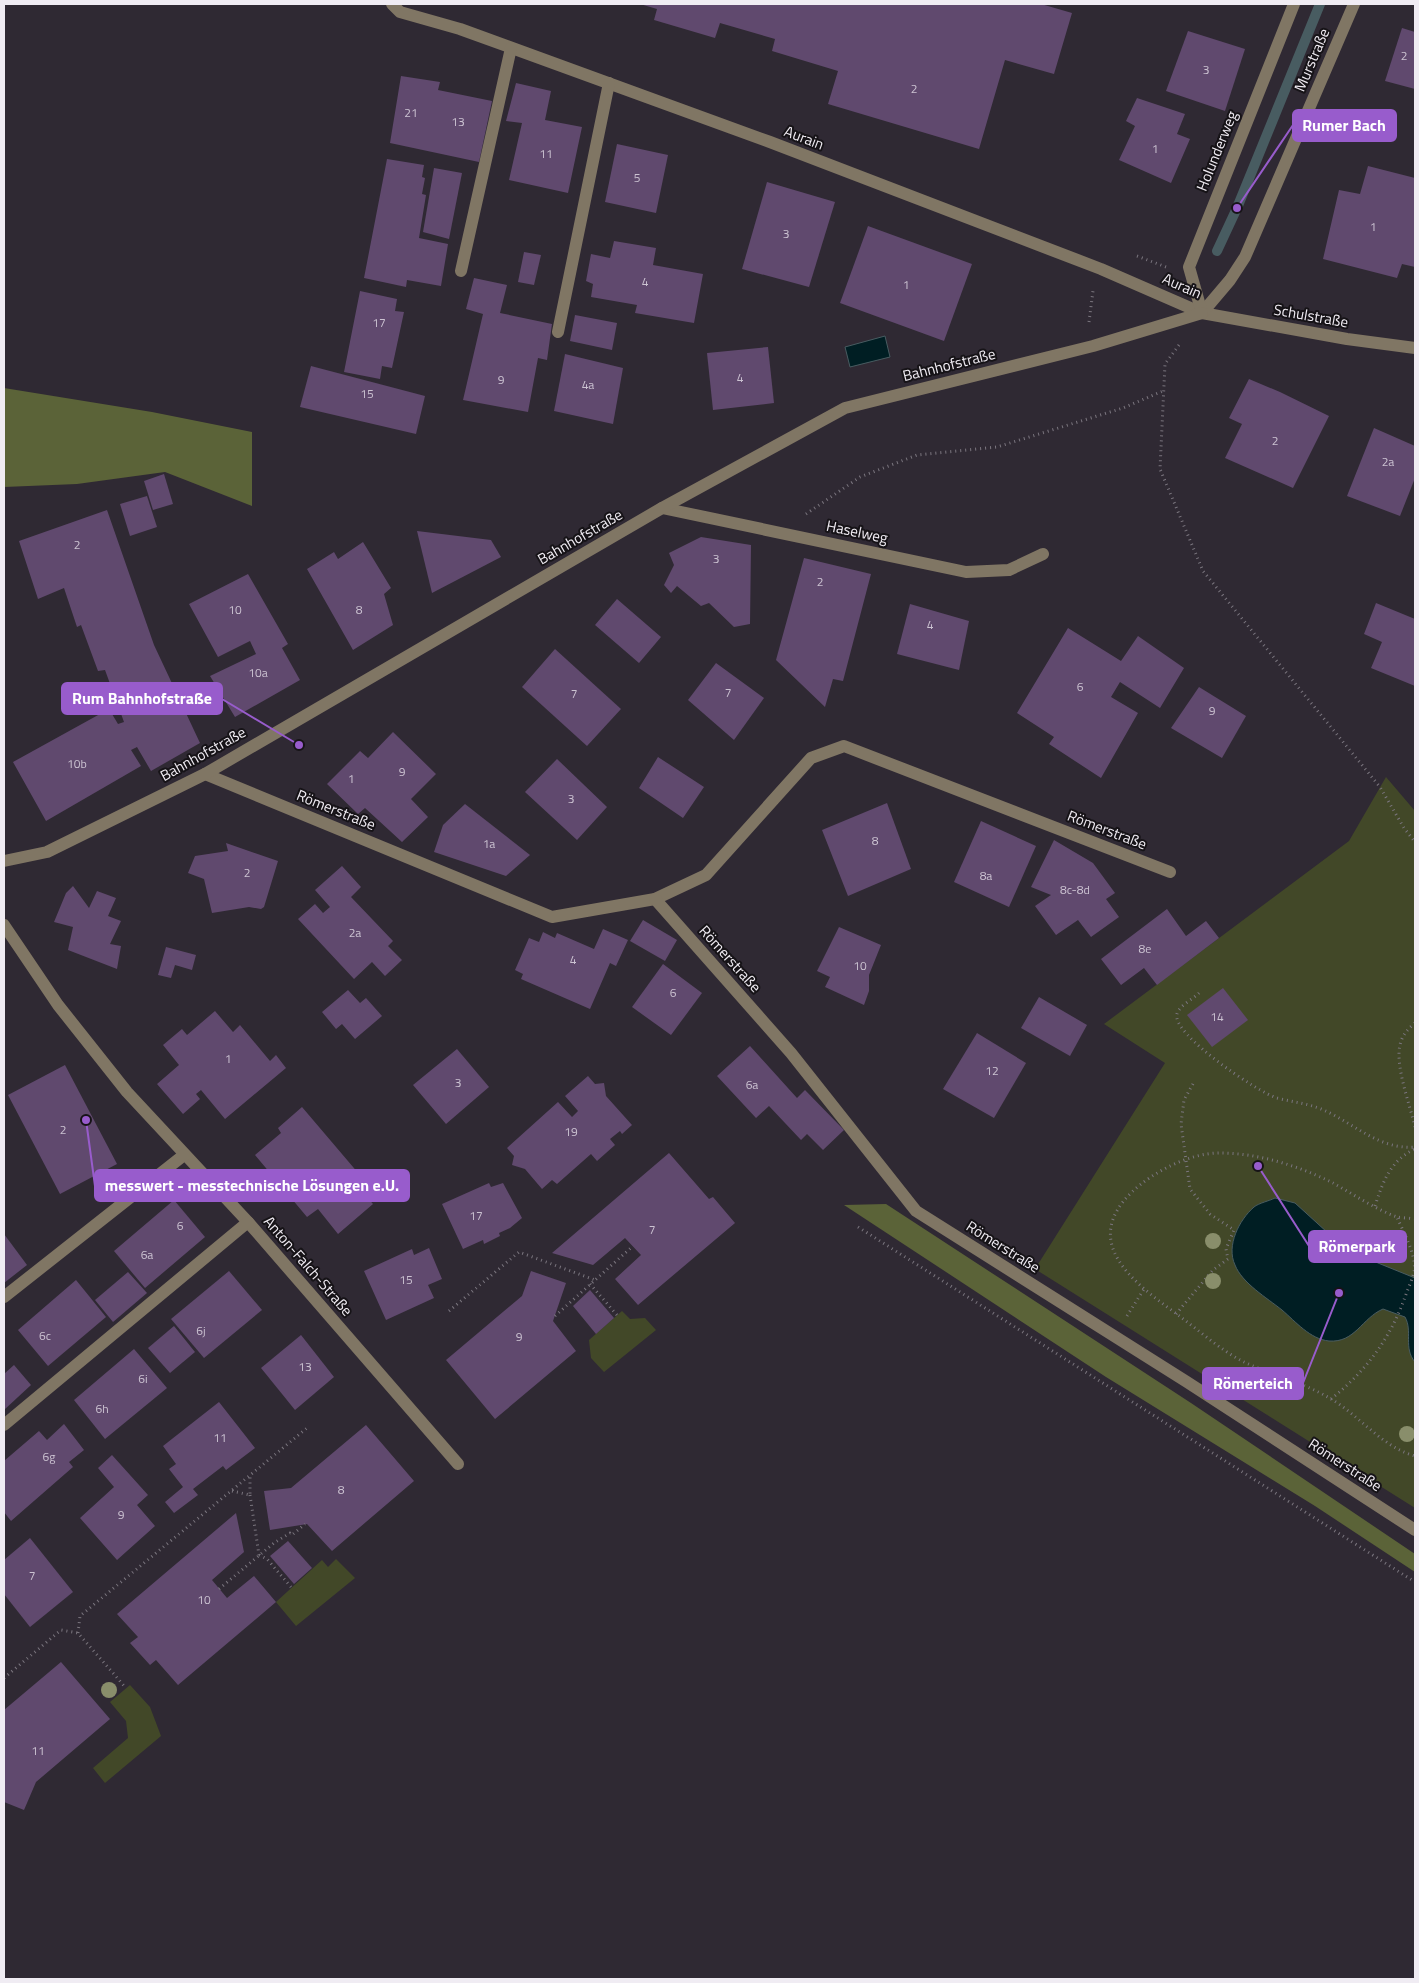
<svg xmlns="http://www.w3.org/2000/svg" width="1419" height="1983" viewBox="0 0 1419 1983" font-family="'Titillium Web',sans-serif">
	<style>
		.green { fill: #424828 }
		.forest { fill: #5b6338 }
		.water { fill: #001e23; stroke: #485c61 }
		.lines { fill: none; stroke-linecap: round; stroke-linejoin: round }
		.stream { stroke: #485c61; stroke-width: 10 }
		.building { fill: #60496e }
		.path { stroke: #7b767f; stroke-width: 3; stroke-dasharray: 1 4; stroke-linecap: butt }
		.minor { stroke: #807664; stroke-width: 12 }
		.tree { fill: #898e6b }
		.labels { text-anchor: middle; stroke-width: 4; stroke-linejoin: round; paint-order: stroke }
		.number-label { font-size: 12px; fill: #ccc3d2 }
		.street-label { font-size: 15px; fill: #f0ecf3; stroke: #161317 }
		.leader { fill: none; stroke: #985ccc; stroke-width: 2 }
		.callout-dot { fill: #985ccc; stroke: #161317; stroke-width: 2 }
		.callout { fill: #985ccc; stroke: #985ccc; stroke-width: 2 }
		.callout-label { font-size: 16px; text-anchor: middle; font-weight: bold; fill: #fff }
	</style>
	<rect width="100%" height="100%" fill="#2f2933"/>
	<!-- green -->
	<g class="green">
		<polygon points="1386,777 1415,811 1415,1508 1035,1269 1165,1063 1104,1024 1349,841"/>
		<polygon points="622,1311 630,1319 645,1318 656,1330 604,1372 591,1358 589,1340"/>
		<polygon points="336,1559 355,1578 296,1626 276,1602 322,1560 328,1567"/>
		<polygon points="130,1685 150,1707 161,1736 105,1783 93,1768 128,1738 126,1721 110,1702"/>
	</g>
	<!-- forest -->
	<g class="forest">
		<polygon points="4,388 152,412 252,432 252,506 165,472 77,484 4,487"/>
		<polygon points="886,1204 1191,1403 1415,1554 1415,1572 1315,1506 1106,1377 844,1205"/>
	</g>
	<!-- water -->
	<g class="water">
		<polygon points="885,336 890,357 850,367 845,347"/>
		<path d="M1275,1198L1295,1203L1339,1243L1378,1263L1415,1278V1362C1403,1348 1413,1331 1405,1317L1383,1309C1362,1318 1355,1343 1329,1341C1310,1339 1296,1322 1282,1310C1267,1298 1242,1283 1235,1265C1226,1246 1239,1220 1254,1207C1259,1203 1269,1201 1275,1198Z"/>
	</g>
	<g class="lines">
		<!-- stream -->
		<polyline class="stream" points="1217,251 1237,208 1320,4"/>
	</g>
	<!-- building -->
	<g class="building">
		<polygon points="640,4 1041,4 1072,13 1054,74 1005,60 979,149 828,104 838,71 772,51 775,39 720,23 715,38 654,20 657,9"/>
		<polygon points="1402,28 1415,32 1415,89 1385,81"/>
		<polygon points="1188,31 1245,49 1225,111 1166,91"/>
		<polygon points="401,76 440,82 438,90 492,101 479,162 390,143"/>
		<polygon points="516,83 551,91 545,120 582,127 568,193 509,180 522,123 506,121"/>
		<polygon points="1137,98 1185,114 1177,134 1190,139 1171,183 1119,160 1135,126 1126,121"/>
		<polygon points="617,144 668,155 656,213 605,202"/>
		<polygon points="387,159 424,165 422,177 425,178 422,194 426,195 419,238 448,244 441,286 407,280 406,287 364,278"/>
		<polygon points="1368,166 1415,178 1415,267 1402,264 1397,278 1323,259 1339,190 1360,194"/>
		<polygon points="434,168 462,173 449,239 423,232"/>
		<polygon points="767,182 835,202 809,287 742,269"/>
		<polygon points="868,226 972,264 944,341 840,303"/>
		<polygon points="614,241 656,248 653,265 703,274 694,323 635,313 637,305 591,297 593,284 586,281 591,254 610,258"/>
		<polygon points="524,252 541,255 534,285 518,282"/>
		<polygon points="474,278 507,285 500,313 552,324 547,360 538,358 528,412 463,400 483,314 466,309"/>
		<polygon points="360,291 397,299 395,311 404,312 392,368 382,366 380,379 344,372"/>
		<polygon points="575,315 617,323 612,350 570,341"/>
		<polygon points="768,347 774,403 713,410 707,353"/>
		<polygon points="565,354 623,368 613,424 554,411"/>
		<polygon points="311,366 425,396 416,434 300,407"/>
		<polygon points="1249,379 1280,392 1329,416 1293,488 1225,458 1242,424 1229,418"/>
		<polygon points="1374,428 1415,446 1415,478 1400,516 1347,496"/>
		<polygon points="164,474 173,504 153,510 144,481"/>
		<polygon points="147,496 157,527 130,536 120,504"/>
		<polygon points="107,510 154,645 200,743 151,771 137,747 131,750 141,766 46,821 13,762 109,709 118,724 124,722 105,670 98,671 81,625 77,627 64,588 38,599 19,541"/>
		<polygon points="417,531 491,540 501,557 432,593"/>
		<polygon points="701,537 751,545 750,624 734,627 709,603 701,606 677,586 671,593 664,585 674,565 669,553"/>
		<polygon points="363,542 391,588 384,594 393,625 353,650 307,569 334,552 338,559"/>
		<polygon points="804,558 871,574 843,681 833,679 825,707 776,660"/>
		<polygon points="248,574 288,644 282,648 300,680 235,717 210,676 256,654 250,641 218,657 189,604"/>
		<polygon points="617,599 661,637 639,663 595,625"/>
		<polygon points="1376,603 1415,619 1415,686 1371,668 1382,642 1364,634"/>
		<polygon points="910,604 969,621 959,670 897,654"/>
		<polygon points="1068,628 1121,661 1138,636 1184,668 1160,708 1120,682 1111,697 1138,713 1101,778 1049,744 1054,737 1017,713"/>
		<polygon points="555,649 621,709 587,746 522,687"/>
		<polygon points="716,663 764,698 734,740 688,700"/>
		<polygon points="1199,687 1246,716 1222,758 1171,728"/>
		<polygon points="393,732 436,774 411,799 428,817 402,842 365,808 358,814 327,784 360,751 368,758"/>
		<polygon points="658,757 704,787 683,818 639,788"/>
		<polygon points="557,759 607,807 577,840 525,792"/>
		<polygon points="887,803 911,869 848,896 822,830"/>
		<polygon points="465,804 530,855 506,876 434,852 443,825"/>
		<polygon points="981,821 1036,846 1009,907 954,882"/>
		<polygon points="1054,840 1093,863 1115,893 1106,899 1119,917 1091,937 1078,920 1056,935 1035,906 1051,895 1031,887"/>
		<polygon points="226,843 278,861 264,907 261,909 249,907 212,913 204,879 188,873 195,856 228,851"/>
		<polygon points="342,866 361,887 351,897 393,941 388,946 402,960 385,976 372,962 354,979 298,919 315,904 323,913 330,907 315,890"/>
		<polygon points="73,886 89,908 97,891 116,898 108,916 121,921 110,944 121,946 117,969 68,950 73,927 54,922 66,893"/>
		<polygon points="1167,909 1186,936 1206,921 1219,938 1157,985 1144,968 1121,985 1101,959"/>
		<polygon points="643,920 677,940 665,961 630,941"/>
		<polygon points="839,927 881,945 869,975 869,991 864,1005 825,987 830,977 817,971"/>
		<polygon points="603,929 628,940 616,966 610,963 590,1009 521,979 523,974 515,970 529,938 539,942 543,932 555,938 557,933 594,949"/>
		<polygon points="166,947 196,955 192,970 175,965 171,978 158,975"/>
		<polygon points="663,964 702,993 671,1035 632,1007"/>
		<polygon points="1223,988 1248,1020 1212,1047 1187,1015"/>
		<polygon points="348,990 360,1003 366,998 382,1016 355,1039 342,1024 336,1029 322,1012"/>
		<polygon points="1039,997 1087,1025 1070,1056 1021,1028"/>
		<polygon points="215,1011 233,1032 240,1025 270,1061 276,1055 286,1068 225,1119 201,1090 196,1094 200,1099 183,1114 157,1084 179,1065 163,1045 182,1029 187,1035"/>
		<polygon points="977,1033 1026,1063 994,1118 943,1089"/>
		<polygon points="750,1046 797,1098 805,1090 844,1130 823,1150 807,1134 801,1140 769,1106 756,1118 717,1076"/>
		<polygon points="457,1049 489,1087 446,1124 413,1085"/>
		<polygon points="65,1065 117,1164 60,1194 8,1095"/>
		<polygon points="588,1076 595,1084 604,1083 606,1096 632,1125 622,1134 620,1131 610,1139 615,1145 597,1161 591,1154 557,1184 552,1180 542,1189 525,1169 512,1165 514,1156 507,1148 558,1102 572,1117 578,1111 565,1096"/>
		<polygon points="302,1107 359,1174 352,1180 373,1204 338,1234 318,1209 307,1217 255,1155 281,1133 278,1128"/>
		<polygon points="669,1153 709,1199 713,1197 735,1223 638,1305 615,1279 641,1255 625,1238 593,1265 552,1253"/>
		<polygon points="489,1183 491,1187 503,1183 522,1218 510,1228 499,1233 500,1236 484,1244 483,1240 463,1249 442,1204"/>
		<polygon points="174,1200 205,1237 145,1288 114,1251"/>
		<polygon points="4,1234 27,1265 4,1283"/>
		<polygon points="429,1248 442,1279 428,1285 434,1298 386,1320 364,1271 412,1249 414,1255"/>
		<polygon points="229,1271 262,1310 204,1358 171,1319"/>
		<polygon points="531,1271 566,1283 553,1321 576,1351 495,1419 446,1360 522,1296"/>
		<polygon points="128,1272 147,1293 113,1322 95,1300"/>
		<polygon points="76,1280 106,1317 48,1366 18,1330"/>
		<polygon points="590,1290 614,1318 596,1334 573,1306"/>
		<polygon points="174,1326 195,1352 170,1373 148,1348"/>
		<polygon points="301,1335 334,1377 295,1410 261,1368"/>
		<polygon points="134,1349 167,1388 105,1439 74,1400"/>
		<polygon points="14,1365 31,1385 4,1410 4,1374"/>
		<polygon points="219,1402 255,1448 226,1470 223,1466 193,1489 198,1495 174,1513 165,1502 183,1487 169,1469 176,1464 163,1446"/>
		<polygon points="64,1424 84,1450 69,1462 73,1467 11,1521 4,1512 4,1461 39,1431 47,1440"/>
		<polygon points="366,1425 414,1481 332,1551 307,1524 270,1530 264,1491 291,1488"/>
		<polygon points="112,1455 148,1495 137,1505 155,1526 117,1560 80,1518 114,1487 98,1468"/>
		<polygon points="236,1513 244,1552 212,1580 227,1598 254,1576 276,1602 178,1685 156,1660 150,1665 130,1643 138,1637 117,1614"/>
		<polygon points="30,1538 73,1592 30,1627 4,1594 4,1560"/>
		<polygon points="288,1541 312,1568 294,1584 270,1556"/>
		<polygon points="61,1662 110,1719 36,1782 24,1810 4,1802 4,1710"/>
	</g>
	<g class="lines">
		<!-- path -->
		<g class="path">
			<polyline points="1137,256 1166,267"/>
			<polyline points="1089,322 1093,291"/>
			<polyline points="1179,345 1165,364 1160,469 1203,571 1380,787 1404,828 1415,842"/>
			<polyline points="806,514 860,477 917,455 997,447 1123,408 1163,391"/>
			<path d="M1199,993C1193,999 1179,1006 1177,1014C1171,1034 1259,1093 1277,1098C1292,1102 1306,1103 1321,1109C1353,1122 1378,1150 1415,1147"/>
			<path d="M1415,1023C1408,1029 1402,1035 1400,1045C1395,1066 1410,1105 1415,1127"/>
			<path d="M1375,1206C1383,1181 1391,1160 1415,1149"/>
			<path d="M1415,1219C1409,1218 1402,1218 1397,1217C1375,1209 1353,1194 1333,1183C1299,1166 1258,1153 1220,1153C1190,1153 1154,1171 1132,1192C1076,1246 1142,1288 1182,1318C1202,1333 1222,1351 1244,1362C1272,1375 1305,1383 1331,1399C1360,1416 1382,1447 1415,1456"/>
			<polyline points="858,1227 1415,1582"/>
			<polyline points="590,1284 617,1315"/>
			<polyline points="449,1311 519,1252 595,1280"/>
			<polyline points="1176,1314 1213,1270 1228,1259 1226,1249 1234,1230 1210,1214 1190,1189 1181,1124 1184,1100 1194,1082"/>
			<polyline points="555,1316 633,1246"/>
			<polyline points="1127,1316 1144,1289"/>
			<path d="M1331,1399C1366,1371 1390,1339 1405,1297C1408,1289 1412,1280 1414,1272C1417,1255 1403,1232 1397,1217"/>
			<polyline points="232,1491 250,1495 250,1475"/>
			<polyline points="250,1495 259,1555"/>
			<polyline points="259,1555 267,1559 291,1587"/>
			<polyline points="219,1589 274,1543 290,1533 292,1535 305,1524"/>
			<polyline points="78,1633 80,1616 307,1428"/>
			<polyline points="4,1678 61,1630 78,1633 126,1688"/>
		</g>
		<!-- minor -->
		<g class="minor">
			<polyline points="392,4 400,12 460,29 770,142 1101,269 1202,313 1347,339 1415,348"/>
			<polyline points="461,271 511,48"/>
			<polyline points="1202,313 1230,280 1245,257 1354,4"/>
			<polyline points="1202,313 1189,267 1294,4"/>
			<polyline points="558,332 609,83"/>
			<polyline points="662,508 966,572 1009,570 1043,554"/>
			<polyline points="205,774 552,917 655,899 706,875 811,758 844,746 1170,872"/>
			<polyline points="4,861 47,852 205,774 662,508 845,408 1093,346 1202,313"/>
			<polyline points="655,899 791,1053 916,1211 1187,1382 1415,1530"/>
			<polyline points="4,925 58,1005 127,1092 248,1222 458,1464"/>
			<polyline points="4,1297 184,1155"/>
			<polyline points="4,1425 248,1222"/>
		</g>
	</g>
	<!-- trees -->
	<g class="tree">
		<circle cx="1213" cy="1241" r="8"/>
		<circle cx="1213" cy="1281" r="8"/>
		<circle cx="1407" cy="1434" r="8"/>
		<circle cx="109" cy="1690" r="8"/>
	</g>
	<g class="labels">
		<!-- number labels -->
		<g class="number-label">
			<text x="1404" y="60">2</text>
			<text x="1206" y="74">3</text>
			<text x="914" y="93">2</text>
			<text x="411" y="117">21</text>
			<text x="458" y="126">13</text>
			<text x="1155" y="153">1</text>
			<text x="546" y="158">11</text>
			<text x="637" y="182">5</text>
			<text x="1373" y="231">1</text>
			<text x="786" y="238">3</text>
			<text x="645" y="286">4</text>
			<text x="906" y="289">1</text>
			<text x="379" y="327">17</text>
			<text x="740" y="382">4</text>
			<text x="501" y="384">9</text>
			<text x="588" y="389">4a</text>
			<text x="367" y="398">15</text>
			<text x="1275" y="445">2</text>
			<text x="1388" y="466">2a</text>
			<text x="77" y="549">2</text>
			<text x="716" y="563">3</text>
			<text x="820" y="586">2</text>
			<text x="235" y="614">10</text>
			<text x="359" y="614">8</text>
			<text x="930" y="629">4</text>
			<text x="258" y="677">10a</text>
			<text x="1080" y="691">6</text>
			<text x="728" y="697">7</text>
			<text x="574" y="698">7</text>
			<text x="1212" y="715">9</text>
			<text x="77" y="768">10b</text>
			<text x="402" y="776">9</text>
			<text x="351" y="783">1</text>
			<text x="571" y="803">3</text>
			<text x="875" y="845">8</text>
			<text x="489" y="848">1a</text>
			<text x="247" y="877">2</text>
			<text x="986" y="880">8a</text>
			<text x="1075" y="894">8c-8d</text>
			<text x="355" y="937">2a</text>
			<text x="1145" y="953">8e</text>
			<text x="573" y="964">4</text>
			<text x="860" y="970">10</text>
			<text x="673" y="997">6</text>
			<text x="1217" y="1021">14</text>
			<text x="228" y="1063">1</text>
			<text x="992" y="1075">12</text>
			<text x="458" y="1087">3</text>
			<text x="752" y="1089">6a</text>
			<text x="63" y="1134">2</text>
			<text x="571" y="1136">19</text>
			<text x="476" y="1220">17</text>
			<text x="180" y="1230">6</text>
			<text x="652" y="1234">7</text>
			<text x="147" y="1259">6a</text>
			<text x="406" y="1284">15</text>
			<text x="201" y="1335">6j</text>
			<text x="45" y="1340">6c</text>
			<text x="519" y="1341">9</text>
			<text x="305" y="1371">13</text>
			<text x="143" y="1383">6i</text>
			<text x="102" y="1413">6h</text>
			<text x="220" y="1442">11</text>
			<text x="49" y="1461">6g</text>
			<text x="341" y="1494">8</text>
			<text x="121" y="1519">9</text>
			<text x="32" y="1580">7</text>
			<text x="204" y="1604">10</text>
			<text x="38" y="1755">11</text>
		</g>
		<!-- street labels -->
		<g class="street-label">
			<text transform="translate(1312 60) rotate(-67)" y="5">Murstraße</text>
			<text transform="translate(804 138) rotate(21)" y="5">Aurain</text>
			<text transform="translate(1217 151) rotate(-68)" y="5">Holunderweg</text>
			<text transform="translate(1182 286) rotate(24)" y="5">Aurain</text>
			<text transform="translate(1311 316) rotate(10)" y="5">Schulstraße</text>
			<text transform="translate(949 365) rotate(-14)" y="5">Bahnhofstraße</text>
			<text transform="translate(857 532) rotate(12)" y="5">Haselweg</text>
			<text transform="translate(580 537) rotate(-30)" y="5">Bahnhofstraße</text>
			<text transform="translate(203 754) rotate(-29)" y="5">Bahnhofstraße</text>
			<text transform="translate(336 810) rotate(22)" y="5">Römerstraße</text>
			<text transform="translate(1107 830) rotate(21)" y="5">Römerstraße</text>
			<text transform="translate(730 959) rotate(48)" y="5">Römerstraße</text>
			<text transform="translate(1003 1247) rotate(32)" y="5">Römerstraße</text>
			<text transform="translate(308 1266) rotate(49)" y="5">Anton-Falch-Straße</text>
			<text transform="translate(1345 1465) rotate(33)" y="5">Römerstraße</text>
		</g>
	</g>
	<!-- callouts -->
	<path class="leader" d="M1237 208L1293 125M299 745L222 699M86 1120L95 1186M1258 1166L1309 1246M1339 1293L1303 1383"/>
	<g class="callout-dot">
		<circle cx="1237" cy="208" r="5"/>
		<circle cx="299" cy="745" r="5"/>
		<circle cx="86" cy="1120" r="5"/>
		<circle cx="1258" cy="1166" r="5"/>
		<circle cx="1339" cy="1293" r="5"/>
	</g>
	<g class="callout">
		<rect x="1293" y="110" width="103" height="31" rx="5"/>
		<rect x="62" y="683" width="160" height="31" rx="5"/>
		<rect x="95" y="1170" width="314" height="31" rx="5"/>
		<rect x="1309" y="1231" width="97" height="31" rx="5"/>
		<rect x="1203" y="1368" width="100" height="31" rx="5"/>
	</g>
	<g class="callout-label">
		<text x="1344" y="131">Rumer Bach</text>
		<text x="142" y="704">Rum Bahnhofstraße</text>
		<text x="252" y="1191">messwert - messtechnische Lösungen e.U.</text>
		<text x="1357" y="1252">Römerpark</text>
		<text x="1253" y="1389">Römerteich</text>
	</g>
	<!-- border -->
	<rect width="1419" height="1983" fill="none" stroke="#f0ecf3" stroke-width="10"/>
</svg>
